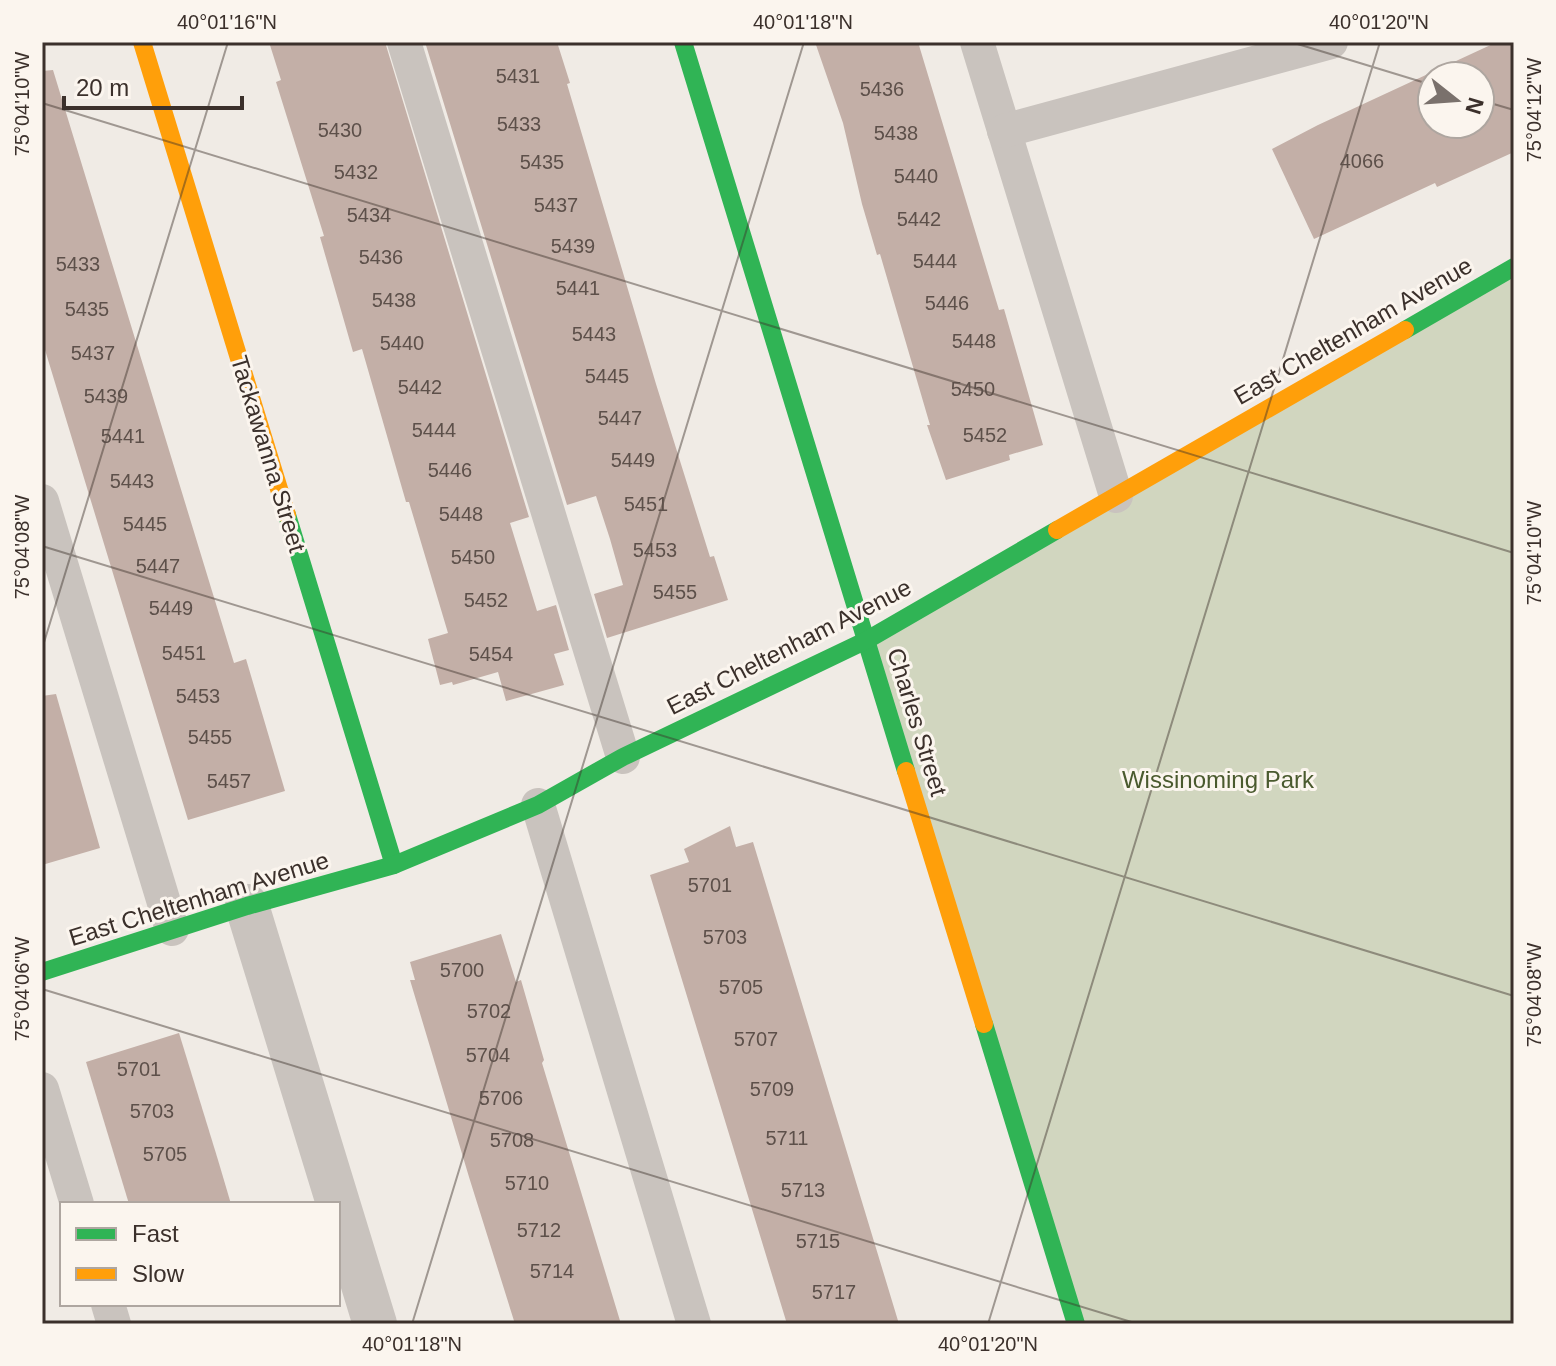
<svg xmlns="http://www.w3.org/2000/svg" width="1556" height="1366" viewBox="0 0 1556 1366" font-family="Arial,sans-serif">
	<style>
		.green { fill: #d1d6bf }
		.building { fill: #c3afa7; fill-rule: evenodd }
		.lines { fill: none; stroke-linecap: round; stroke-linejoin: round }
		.lane { stroke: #c9c3be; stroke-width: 34 }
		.street { stroke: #c9c3be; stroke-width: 44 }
		.fast { stroke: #30b455; stroke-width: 18 }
		.slow { stroke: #ff9f0a; stroke-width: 18 }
		.ticks { fill: none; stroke: #3b302b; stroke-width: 2; stroke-opacity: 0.45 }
		.labels { text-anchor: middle; stroke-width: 6; stroke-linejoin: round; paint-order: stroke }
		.number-label { font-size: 20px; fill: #5d504a }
		.street-label { font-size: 24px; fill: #3b302b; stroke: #fbf5ee }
		.park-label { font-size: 24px; fill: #4a5a2e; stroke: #fbf5ee }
		.neatline { fill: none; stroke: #3b302b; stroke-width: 3 }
		.ticks-label { font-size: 20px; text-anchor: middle; fill: #3b302b }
	</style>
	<rect width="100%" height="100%" fill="#f0ebe5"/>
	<!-- green -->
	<polygon class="green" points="1514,267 1514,1324 1076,1324 867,640"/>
	<!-- building -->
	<g class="building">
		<polygon points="269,42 385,42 529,517 510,523 537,611 556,605 569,650 554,654 564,685 506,701 498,672 453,685 452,682 440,685 428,639 448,633 409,502 406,502 362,349 353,352 320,237 324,236 276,82 281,80"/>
		<polygon points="425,42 557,42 570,83 567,84 656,384 710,557 714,556 728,600 607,638 594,594 623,585 610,539 596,496 567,505"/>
		<polygon points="815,42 918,42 999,310 1004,309 1043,445 1009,455 1010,460 946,480 927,425 930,425 880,254 877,255 862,204 843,123"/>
		<path d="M1497,42H1514V152L1437,187L1435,183L1314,239L1272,149L1318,125ZM1432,76H1480V124H1432Z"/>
		<polygon points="53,70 234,663 246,659 285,791 188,820 42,340 42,71"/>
		<polygon points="56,694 100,848 42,865 42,696"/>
		<polygon points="730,826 736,847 753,842 899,1324 787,1324 650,875 689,862 684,849"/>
		<polygon points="501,934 516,982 521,980 544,1060 542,1063 621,1324 515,1324 469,1177 410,980 415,980 410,962"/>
		<polygon points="179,1033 218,1160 231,1204 129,1204 86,1062"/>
	</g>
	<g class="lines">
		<!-- lane -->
		<g class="lane">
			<polyline points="404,42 623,757"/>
			<polyline points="977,42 1116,496"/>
			<polyline points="1004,131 1331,42"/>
			<polyline points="42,501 172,929"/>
			<polyline points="538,805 694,1324"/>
			<polyline points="42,1089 77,1204"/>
			<polyline points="108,1304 114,1324"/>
		</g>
		<!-- street -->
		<polyline class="street" points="247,906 375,1324"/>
		<!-- fast -->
		<g class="fast">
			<polyline points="683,42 906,771"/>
			<polyline points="1405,330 1514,267"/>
			<polyline points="287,515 394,865"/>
			<polyline points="42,972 247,906 394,865 538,805 623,757 867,640 1057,530"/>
			<polyline points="984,1024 1076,1324"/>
		</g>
		<!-- slow -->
		<g class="slow">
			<polyline points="142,42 287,515"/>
			<polyline points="1057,530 1405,330"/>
			<polyline points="906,771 984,1024"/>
		</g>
	</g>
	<!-- ticks -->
	<path class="ticks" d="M1291,42L1432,85M1480,100L1514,110M42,103L1514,553M42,546L1514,996M42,649L228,42M42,989L1138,1324M412,1324L804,42M988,1324L1380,42"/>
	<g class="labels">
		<!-- number labels -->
		<g class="number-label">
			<text x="518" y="83">5431</text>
			<text x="882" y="96">5436</text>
			<text x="519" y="131">5433</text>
			<text x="340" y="137">5430</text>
			<text x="896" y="140">5438</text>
			<text x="1362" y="168">4066</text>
			<text x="542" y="169">5435</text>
			<text x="356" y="179">5432</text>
			<text x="916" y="183">5440</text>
			<text x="556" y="212">5437</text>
			<text x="369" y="222">5434</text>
			<text x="919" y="226">5442</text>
			<text x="573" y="253">5439</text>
			<text x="381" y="264">5436</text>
			<text x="935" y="268">5444</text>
			<text x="78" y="271">5433</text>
			<text x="578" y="295">5441</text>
			<text x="394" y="307">5438</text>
			<text x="947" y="310">5446</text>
			<text x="87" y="316">5435</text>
			<text x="594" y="341">5443</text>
			<text x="974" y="348">5448</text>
			<text x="402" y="350">5440</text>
			<text x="93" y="360">5437</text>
			<text x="607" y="383">5445</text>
			<text x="420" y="394">5442</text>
			<text x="973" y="396">5450</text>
			<text x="106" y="403">5439</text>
			<text x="620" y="425">5447</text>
			<text x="434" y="437">5444</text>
			<text x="985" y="442">5452</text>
			<text x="123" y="443">5441</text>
			<text x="633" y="467">5449</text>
			<text x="450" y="477">5446</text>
			<text x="132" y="488">5443</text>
			<text x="646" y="511">5451</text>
			<text x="461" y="521">5448</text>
			<text x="145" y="531">5445</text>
			<text x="655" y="557">5453</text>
			<text x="473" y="564">5450</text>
			<text x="158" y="573">5447</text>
			<text x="675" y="599">5455</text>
			<text x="486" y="607">5452</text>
			<text x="171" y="615">5449</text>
			<text x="184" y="660">5451</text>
			<text x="491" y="661">5454</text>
			<text x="198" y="703">5453</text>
			<text x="210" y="744">5455</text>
			<text x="229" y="788">5457</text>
			<text x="710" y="892">5701</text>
			<text x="725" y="944">5703</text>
			<text x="462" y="977">5700</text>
			<text x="741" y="994">5705</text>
			<text x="489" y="1018">5702</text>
			<text x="756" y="1046">5707</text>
			<text x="488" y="1062">5704</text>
			<text x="139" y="1076">5701</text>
			<text x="772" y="1096">5709</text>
			<text x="501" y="1105">5706</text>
			<text x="152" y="1118">5703</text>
			<text x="787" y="1145">5711</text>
			<text x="512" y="1147">5708</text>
			<text x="165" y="1161">5705</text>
			<text x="527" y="1190">5710</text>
			<text x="803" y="1197">5713</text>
			<text x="539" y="1237">5712</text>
			<text x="818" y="1248">5715</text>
			<text x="552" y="1278">5714</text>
			<text x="834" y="1299">5717</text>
		</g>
		<!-- street labels -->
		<g class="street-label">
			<text transform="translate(1353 331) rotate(-30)" y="8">East Cheltenham Avenue</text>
			<text transform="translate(268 454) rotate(73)" y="8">Tackawanna Street</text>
			<text transform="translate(789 647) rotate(-27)" y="8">East Cheltenham Avenue</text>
			<text transform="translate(917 722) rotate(73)" y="8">Charles Street</text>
			<text transform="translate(199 899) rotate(-17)" y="8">East Cheltenham Avenue</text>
		</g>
		<!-- park labels -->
		<g class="park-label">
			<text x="1218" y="788">Wissinoming Park</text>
		</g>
	</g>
	<!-- border -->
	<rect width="1556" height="1366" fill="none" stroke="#fbf5ee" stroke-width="88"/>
	<!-- legend -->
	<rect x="60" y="1202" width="280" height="104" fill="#fbf5ee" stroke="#aea6a0" stroke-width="2"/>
	<rect x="76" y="1228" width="40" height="12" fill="#30b455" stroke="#aea6a0" stroke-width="2"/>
	<text x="132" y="1242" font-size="24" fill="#3b302b">Fast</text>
	<rect x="76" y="1268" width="40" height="12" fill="#ff9f0a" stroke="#aea6a0" stroke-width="2"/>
	<text x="132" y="1282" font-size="24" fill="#3b302b">Slow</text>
	<!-- north arrow -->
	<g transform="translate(1456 100) rotate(107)"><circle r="38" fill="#fbf5ee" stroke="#aea6a0" stroke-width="2"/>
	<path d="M0-6L14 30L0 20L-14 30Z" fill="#7a716c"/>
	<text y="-12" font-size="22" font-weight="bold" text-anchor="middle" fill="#3b302b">N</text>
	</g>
	<!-- scale -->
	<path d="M64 96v12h178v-12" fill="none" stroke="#3b302b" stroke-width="4"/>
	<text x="76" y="96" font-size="24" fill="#3b302b" stroke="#fbf5ee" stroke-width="6" paint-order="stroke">20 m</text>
	<rect x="44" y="44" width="1468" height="1278" class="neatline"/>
	<g class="ticks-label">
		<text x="227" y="29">40°01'16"N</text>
		<text x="803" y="29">40°01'18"N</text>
		<text x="1379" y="29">40°01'20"N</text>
		<text transform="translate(22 104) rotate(-90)" y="7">75°04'10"W</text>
		<text transform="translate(1534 110) rotate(-90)" y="7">75°04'12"W</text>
		<text transform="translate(22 547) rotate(-90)" y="7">75°04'08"W</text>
		<text transform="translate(1534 553) rotate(-90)" y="7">75°04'10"W</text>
		<text transform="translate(22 989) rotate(-90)" y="7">75°04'06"W</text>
		<text transform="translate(1534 995) rotate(-90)" y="7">75°04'08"W</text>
		<text x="412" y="1351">40°01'18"N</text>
		<text x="988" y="1351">40°01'20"N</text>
	</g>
</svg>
